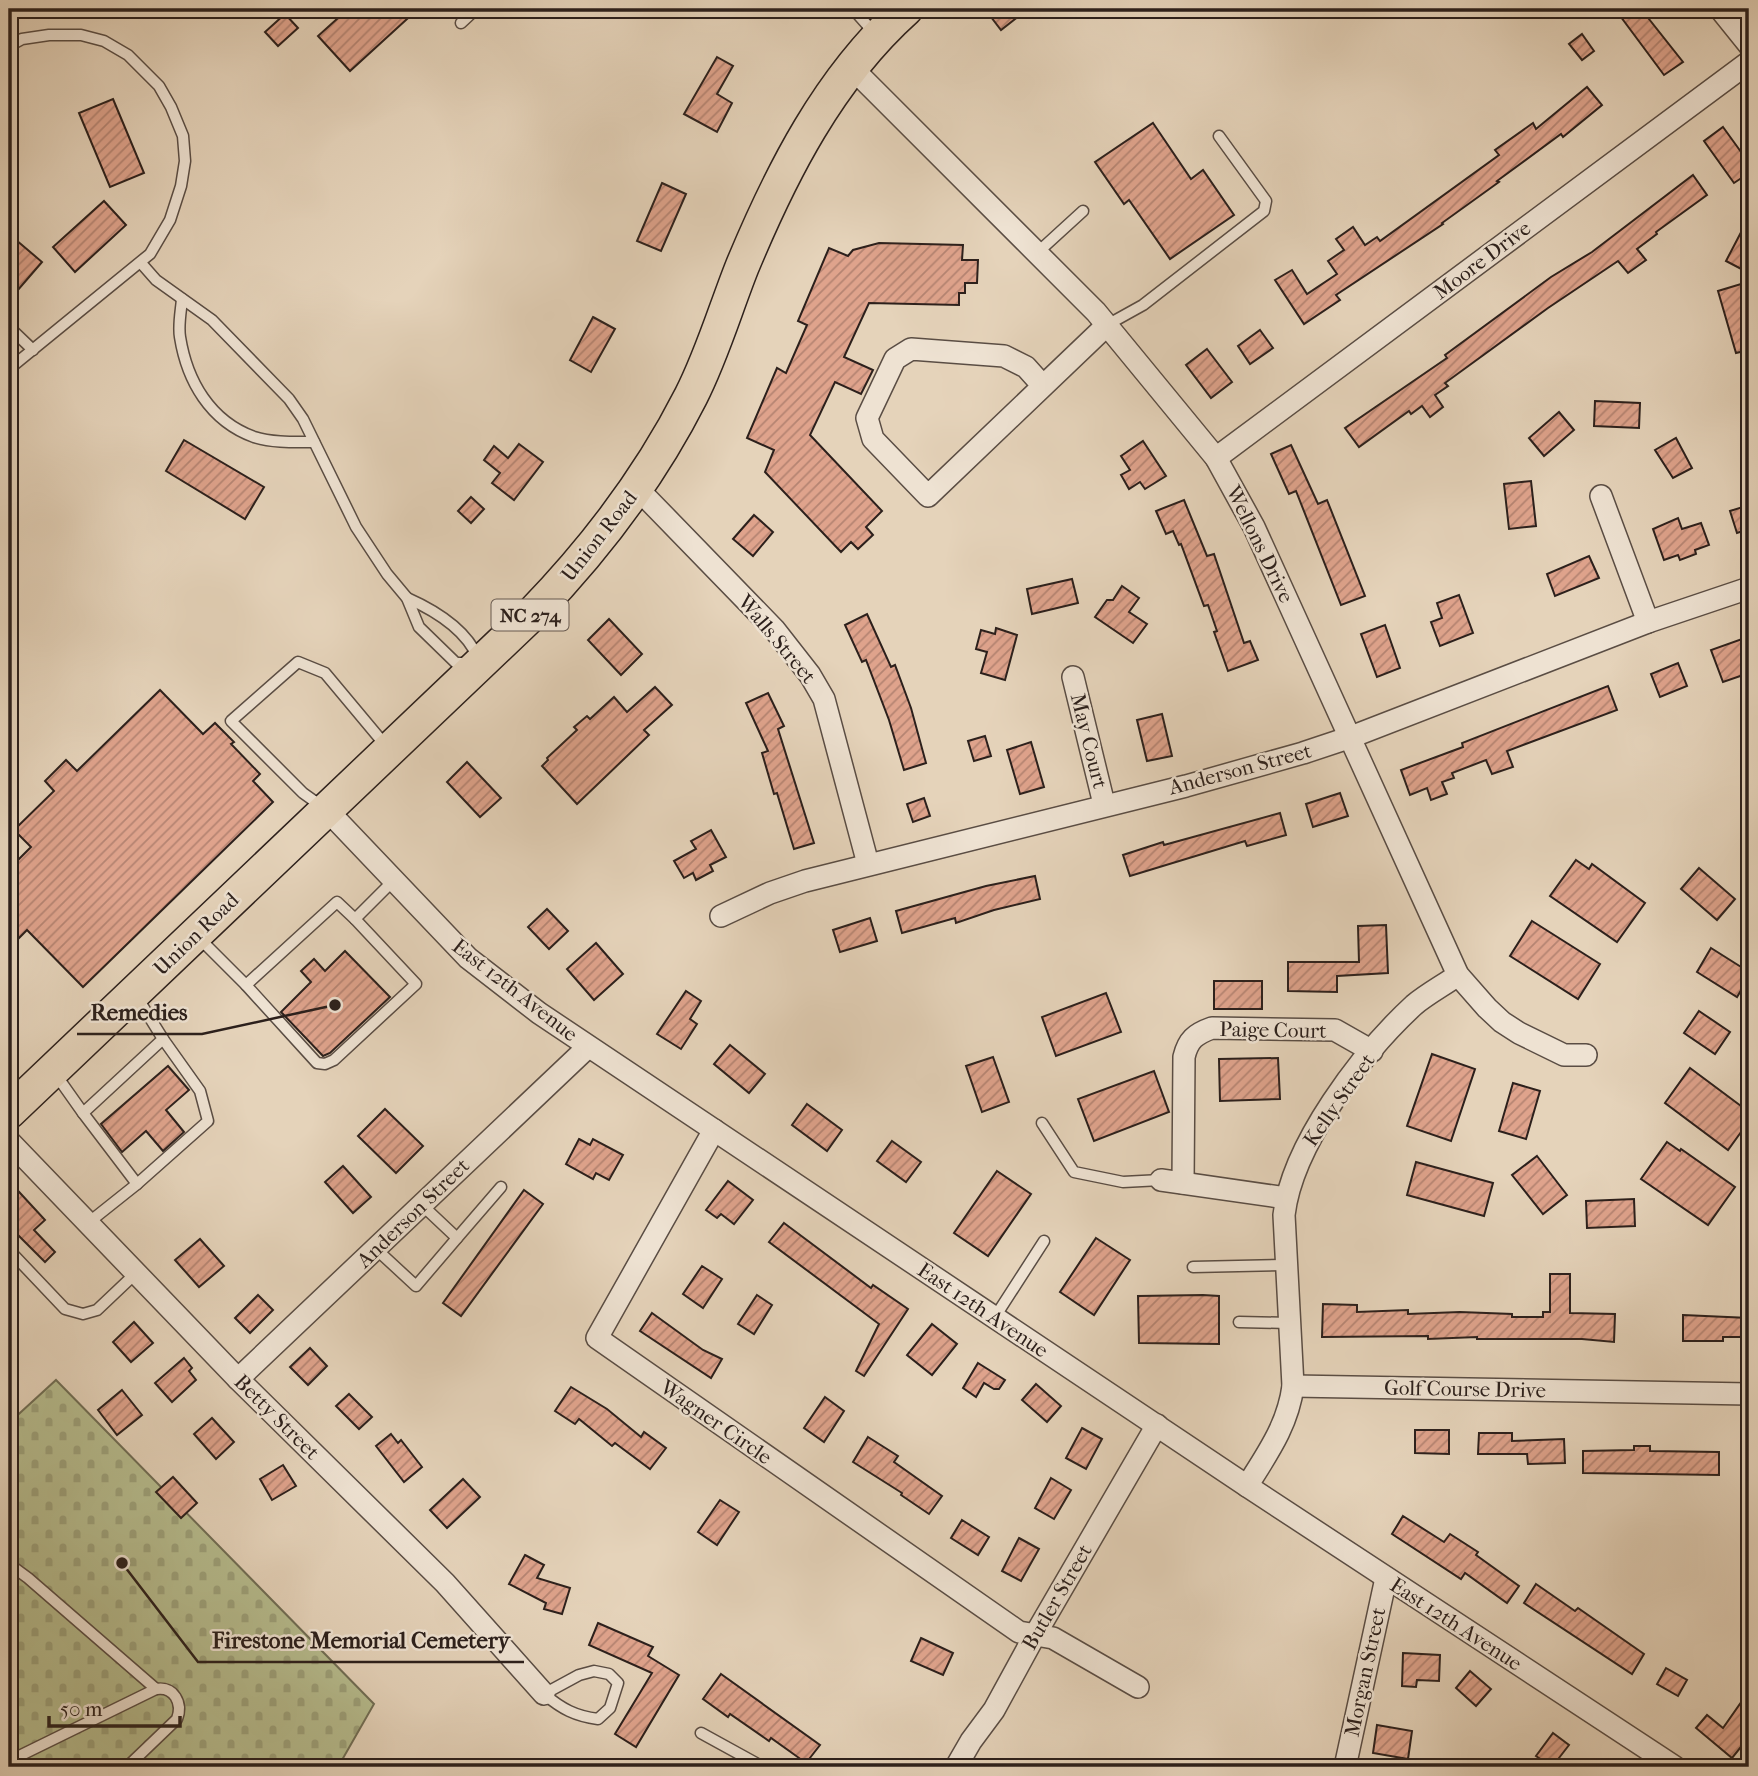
<svg xmlns="http://www.w3.org/2000/svg" width="1758" height="1776" viewBox="0 0 1758 1776" font-family="'IM FELL French Canon',serif">
	<style>
		.cemetery { fill: url(#cemetery-stones); stroke: #716e55; stroke-width: 2 }
		.building { fill: url(#building-hatch); stroke: #2c201c; stroke-width: 2 }
		.lines { fill: none; stroke-linecap: round; stroke-linejoin: round }
		.service-casing { stroke: #5a4d44; stroke-width: 13 }
		.minor-casing { stroke: #5a4d44; stroke-width: 24 }
		.primary-casing { stroke: #2c201c; stroke-width: 36 }
		.service { stroke: #eee2d2; stroke-width: 10 }
		.minor { stroke: #eee2d2; stroke-width: 21 }
		.primary { stroke: #e5d3ba; stroke-width: 33 }
		.labels { text-anchor: middle; stroke-width: 5; stroke-linejoin: round; paint-order: stroke }
		.shield { fill: #eee2d2; stroke: #665a53; stroke-width: 2 }
		.shield-label { font-size: 19px; font-weight: bold; fill: #2c201c }
		.street-label { font-size: 21px; fill: #2c201c; stroke: #eee2d2 }
		.leader { fill: none; stroke: #2c201c; stroke-width: 2.5 }
		.callout-dot { fill: #2c201c; stroke: #eee2d2; stroke-width: 2.5 }
		.callout-label { font-size: 23px; text-anchor: middle; font-weight: bold; fill: #2c201c; stroke: #eee2d2; stroke-width: 5; stroke-linejoin: round; paint-order: stroke }
	</style>
	<defs>
		<pattern id="cemetery-stones" width="16" height="16" patternUnits="userSpaceOnUse" patternTransform="scale(1.75)"><rect width="16" height="16" fill="#b6bc8e"/><path d="M2 7V4a2 2 0 0 1 4 0v3zM10 15v-3a2 2 0 0 1 4 0v3z" fill="#9da17a"/></pattern>
		<pattern id="building-hatch" width="6" height="6" patternUnits="userSpaceOnUse" patternTransform="scale(1.75)"><rect width="6" height="6" fill="#dfa38c"/><path d="M-1 1l2-2M0 6l6-6M5 7l2-2" fill="none" stroke="#b58472"/></pattern>
	</defs>
	<rect width="100%" height="100%" fill="#e5d3ba"/>
	<filter id="stains"><feTurbulence type="fractalNoise" baseFrequency=".00286" numOctaves="4"/><feColorMatrix values="0 0 0 0 .2 0 0 0 0 .09 0 0 0 0 .02 0 0 0 .5 -.17"/></filter>
	<radialGradient id="worn" r=".72"><stop offset=".6" stop-color="#630" stop-opacity="0"/><stop offset="1" stop-color="#630" stop-opacity=".3"/></radialGradient>
	<!-- cemetery -->
	<polygon class="cemetery" points="56,1380 374,1704 338,1767 9,1767 9,1423"/>
	<!-- building -->
	<g class="building">
		<polygon points="348,9 418,9 350,71 318,36"/>
		<polygon points="1002,9 1028,9 1001,30 991,17"/>
		<polygon points="1615,9 1641,9 1683,62 1664,75"/>
		<polygon points="285,14 298,28 278,46 265,32"/>
		<polygon points="1582,34 1594,51 1582,60 1569,44"/>
		<polygon points="717,57 733,66 717,94 732,103 717,132 684,114"/>
		<polygon points="1587,87 1602,105 1563,137 1561,134 1497,181 1499,182 1442,223 1443,224 1336,295 1340,300 1304,324 1275,280 1292,270 1307,294 1337,274 1328,261 1344,250 1336,239 1353,227 1365,245 1377,237 1380,241 1499,155 1495,150 1533,123 1536,129"/>
		<polygon points="113,99 144,173 110,187 79,113"/>
		<polygon points="1153,123 1191,179 1203,170 1234,215 1170,259 1129,200 1124,204 1095,162"/>
		<polygon points="1723,127 1749,163 1749,173 1734,183 1704,141"/>
		<polygon points="1693,175 1707,195 1656,232 1657,234 1637,249 1646,260 1628,273 1618,261 1548,308 1445,383 1448,386 1435,395 1443,407 1430,417 1422,406 1411,414 1409,411 1359,447 1345,428 1447,358 1445,355 1551,277 1592,252"/>
		<polygon points="662,183 686,194 661,251 637,241"/>
		<polygon points="104,201 126,225 75,272 53,247"/>
		<polygon points="1749,217 1749,273 1726,261"/>
		<polygon points="9,234 42,262 17,291 9,284"/>
		<polygon points="879,243 963,245 962,260 978,260 977,283 965,283 965,293 959,293 959,305 869,303 844,357 873,370 861,394 835,382 810,435 882,511 866,527 873,535 858,549 851,542 841,552 765,472 774,450 747,438 777,368 786,373 807,325 798,321 829,248 848,256 853,250"/>
		<polygon points="1741,284 1749,313 1749,350 1736,353 1718,291"/>
		<polygon points="593,317 615,329 591,372 570,360"/>
		<polygon points="1260,330 1273,348 1250,364 1238,346"/>
		<polygon points="1207,349 1232,382 1211,398 1186,365"/>
		<polygon points="1595,401 1640,403 1639,428 1594,426"/>
		<polygon points="1559,412 1574,430 1544,456 1529,438"/>
		<polygon points="1676,438 1692,468 1673,478 1655,450"/>
		<polygon points="184,440 264,487 245,519 166,471"/>
		<polygon points="1143,441 1166,476 1145,489 1140,482 1129,489 1121,475 1130,470 1121,456"/>
		<polygon points="519,444 543,462 514,500 492,483 500,473 484,460 494,446 508,458"/>
		<polygon points="1291,445 1318,504 1327,500 1365,596 1341,605 1296,491 1289,494 1271,454"/>
		<polygon points="1531,481 1536,526 1509,529 1504,484"/>
		<polygon points="471,497 484,509 471,523 458,511"/>
		<polygon points="1184,500 1207,556 1214,554 1244,643 1250,641 1258,660 1228,671 1214,632 1217,631 1208,605 1204,606 1181,544 1179,545 1173,531 1166,534 1156,511"/>
		<polygon points="1749,505 1749,529 1737,533 1730,511"/>
		<polygon points="754,515 773,532 753,556 733,539"/>
		<polygon points="1678,518 1682,529 1701,523 1709,545 1695,550 1696,554 1680,560 1678,555 1664,560 1653,529"/>
		<polygon points="1589,556 1599,578 1555,596 1547,574"/>
		<polygon points="1072,579 1078,603 1032,614 1027,589"/>
		<polygon points="1122,586 1139,598 1129,612 1147,624 1133,643 1095,617 1107,600 1113,600"/>
		<polygon points="1459,595 1473,633 1440,646 1431,622 1442,618 1437,603"/>
		<polygon points="867,614 891,667 895,665 911,708 926,763 904,770 889,720 866,660 862,662 845,625"/>
		<polygon points="609,619 642,654 621,675 588,640"/>
		<polygon points="1385,625 1400,668 1377,677 1361,634"/>
		<polygon points="996,628 1017,635 1005,680 981,673 987,652 976,649 981,630 995,634"/>
		<polygon points="1742,639 1749,659 1749,673 1723,682 1711,650"/>
		<polygon points="1678,663 1687,686 1660,697 1651,674"/>
		<polygon points="1608,686 1617,710 1507,751 1513,767 1492,774 1486,760 1452,773 1454,778 1442,782 1447,794 1431,800 1427,788 1410,795 1401,770 1463,747 1462,743"/>
		<polygon points="655,687 672,705 644,730 649,735 577,804 542,766 548,760 547,758 577,730 574,727 587,716 590,719 614,697 627,712"/>
		<polygon points="160,690 203,734 215,723 234,742 231,744 260,774 253,781 273,802 83,987 27,930 17,940 9,932 9,869 31,847 14,830 54,791 45,781 66,760 77,771"/>
		<polygon points="768,693 784,726 778,729 814,843 794,849 777,793 774,794 762,753 768,751 746,703"/>
		<polygon points="1162,714 1172,756 1147,761 1137,720"/>
		<polygon points="985,736 991,756 974,761 968,741"/>
		<polygon points="1031,742 1044,787 1020,794 1007,750"/>
		<polygon points="467,762 501,798 480,817 447,782"/>
		<polygon points="1340,793 1348,816 1313,827 1306,804"/>
		<polygon points="924,798 930,816 913,822 907,804"/>
		<polygon points="1280,813 1286,835 1247,846 1245,841 1130,876 1123,855 1163,842 1164,845"/>
		<polygon points="711,830 726,857 710,865 713,871 696,880 693,873 684,878 674,861 696,849 691,841"/>
		<polygon points="1576,860 1589,869 1592,864 1645,903 1617,942 1550,896"/>
		<polygon points="1699,868 1735,899 1717,920 1681,889"/>
		<polygon points="1035,876 1040,899 994,910 956,923 955,918 902,933 896,911 986,886"/>
		<polygon points="547,909 568,931 549,949 528,927"/>
		<polygon points="870,918 877,941 840,952 833,930"/>
		<polygon points="1532,921 1600,964 1578,999 1510,956"/>
		<polygon points="1386,925 1388,973 1337,976 1337,992 1288,991 1288,962 1359,962 1358,926"/>
		<polygon points="596,943 623,974 594,1000 567,969"/>
		<polygon points="1711,948 1749,972 1749,977 1737,997 1697,972"/>
		<polygon points="345,951 390,997 330,1053 323,1056 281,1012 311,982 301,971 314,959 325,971"/>
		<rect x="1214" y="981" width="48" height="28"/>
		<polygon points="686,991 701,1001 690,1019 697,1024 681,1049 657,1034"/>
		<polygon points="1106,993 1121,1032 1056,1056 1042,1017"/>
		<polygon points="1699,1011 1730,1032 1715,1054 1684,1033"/>
		<polygon points="730,1045 765,1074 749,1093 714,1064"/>
		<polygon points="1432,1054 1475,1069 1451,1141 1407,1126"/>
		<polygon points="993,1057 1009,1102 982,1112 966,1066"/>
		<polygon points="1278,1058 1280,1099 1220,1101 1219,1059"/>
		<polygon points="168,1066 189,1090 166,1110 184,1132 163,1151 146,1131 122,1152 101,1124"/>
		<polygon points="1690,1068 1749,1112 1749,1121 1728,1150 1665,1103"/>
		<polygon points="1154,1071 1169,1112 1094,1141 1078,1099"/>
		<polygon points="1513,1083 1540,1091 1526,1139 1499,1131"/>
		<polygon points="807,1104 842,1130 827,1151 792,1125"/>
		<polygon points="385,1109 423,1146 396,1173 358,1136"/>
		<polygon points="579,1139 590,1145 593,1139 623,1155 609,1180 596,1173 593,1179 566,1164"/>
		<polygon points="892,1141 921,1162 906,1182 877,1161"/>
		<polygon points="1667,1142 1680,1151 1681,1149 1735,1187 1708,1225 1641,1179"/>
		<polygon points="1537,1156 1567,1195 1543,1214 1512,1175"/>
		<polygon points="1416,1162 1493,1183 1484,1216 1407,1195"/>
		<polygon points="343,1166 371,1197 353,1213 325,1182"/>
		<polygon points="997,1171 1031,1194 988,1256 954,1233"/>
		<polygon points="9,1181 45,1220 34,1230 55,1252 45,1262 9,1226"/>
		<polygon points="728,1181 753,1200 734,1224 721,1214 717,1218 706,1210"/>
		<polygon points="524,1190 543,1204 461,1316 443,1303"/>
		<polygon points="1634,1199 1635,1226 1587,1228 1586,1201"/>
		<polygon points="784,1223 871,1288 873,1285 908,1309 864,1376 856,1371 879,1324 769,1242"/>
		<polygon points="1096,1238 1130,1260 1094,1315 1060,1292"/>
		<polygon points="200,1239 224,1266 199,1287 175,1260"/>
		<polygon points="702,1266 722,1279 703,1308 683,1294"/>
		<polygon points="1550,1274 1570,1274 1570,1313 1615,1314 1614,1342 1582,1339 1477,1339 1477,1337 1428,1339 1428,1336 1322,1337 1323,1304 1357,1305 1357,1312 1408,1310 1408,1314 1460,1312 1512,1314 1512,1317 1543,1317 1543,1312 1550,1312"/>
		<polygon points="258,1295 273,1310 250,1333 235,1318"/>
		<polygon points="757,1295 772,1305 754,1334 738,1324"/>
		<polygon points="1203,1295 1219,1296 1219,1344 1139,1343 1138,1296"/>
		<polygon points="652,1313 703,1350 722,1359 711,1378 640,1331"/>
		<polygon points="1683,1315 1749,1318 1749,1337 1723,1337 1723,1341 1683,1341"/>
		<polygon points="134,1322 153,1343 131,1362 113,1342"/>
		<polygon points="932,1324 957,1344 932,1375 907,1355"/>
		<polygon points="310,1348 327,1366 308,1385 290,1367"/>
		<polygon points="184,1358 192,1368 189,1371 196,1380 172,1402 155,1383"/>
		<polygon points="978,1363 1005,1380 999,1389 994,1389 984,1383 976,1397 963,1388"/>
		<polygon points="1036,1384 1061,1406 1047,1422 1022,1400"/>
		<polygon points="571,1387 607,1409 641,1437 644,1432 666,1448 650,1469 615,1443 612,1446 579,1419 575,1424 555,1411"/>
		<polygon points="122,1390 142,1415 117,1435 98,1410"/>
		<polygon points="349,1394 372,1417 359,1429 336,1406"/>
		<polygon points="825,1397 844,1411 824,1442 804,1428"/>
		<polygon points="212,1418 234,1442 216,1459 194,1434"/>
		<polygon points="1082,1428 1102,1439 1086,1469 1066,1458"/>
		<polygon points="1415,1430 1449,1430 1449,1454 1415,1453"/>
		<polygon points="1479,1433 1512,1433 1512,1441 1564,1439 1565,1463 1528,1464 1527,1454 1478,1454"/>
		<polygon points="391,1434 398,1443 401,1440 422,1467 404,1482 376,1446"/>
		<polygon points="868,1437 898,1456 894,1462 942,1496 929,1514 901,1495 902,1493 853,1462"/>
		<polygon points="1634,1446 1650,1446 1650,1451 1719,1452 1719,1475 1583,1473 1583,1451 1634,1450"/>
		<polygon points="283,1465 296,1486 272,1500 260,1479"/>
		<polygon points="173,1477 197,1503 181,1518 156,1492"/>
		<polygon points="1051,1478 1071,1490 1054,1519 1035,1508"/>
		<polygon points="463,1479 480,1497 447,1528 430,1510"/>
		<polygon points="720,1500 739,1512 717,1545 698,1532"/>
		<polygon points="1403,1516 1444,1542 1450,1534 1478,1552 1476,1555 1519,1586 1507,1603 1465,1573 1461,1579 1392,1534"/>
		<polygon points="962,1520 989,1537 978,1555 951,1538"/>
		<polygon points="1019,1538 1039,1549 1021,1581 1002,1571"/>
		<polygon points="525,1555 544,1565 537,1578 570,1588 562,1614 544,1609 546,1603 509,1584"/>
		<polygon points="1536,1584 1575,1611 1578,1608 1644,1654 1632,1674 1524,1603"/>
		<polygon points="598,1623 653,1647 648,1656 679,1675 636,1747 615,1734 652,1673 589,1645"/>
		<polygon points="921,1638 953,1653 943,1675 911,1661"/>
		<polygon points="1403,1653 1440,1655 1439,1681 1417,1680 1416,1687 1402,1686"/>
		<polygon points="1666,1668 1687,1680 1678,1696 1657,1684"/>
		<polygon points="1470,1671 1491,1689 1476,1706 1456,1688"/>
		<polygon points="721,1674 820,1745 806,1763 771,1738 769,1741 730,1714 728,1717 703,1699"/>
		<polygon points="1749,1691 1749,1737 1732,1758 1696,1728 1707,1715 1723,1728"/>
		<polygon points="1377,1725 1412,1731 1408,1759 1373,1753"/>
		<polygon points="1553,1733 1569,1745 1552,1767 1536,1756"/>
	</g>
	<g class="lines">
		<defs>
			<g id="service">
				<polyline points="853,9 876,35"/>
				<polyline points="461,23 476,9"/>
				<polyline points="9,46 22,39 49,35 81,35 104,41 128,55 159,86 171,107 183,136 185,161 181,186 170,220 150,254 9,369"/>
				<polyline points="1037,253 1083,211"/>
				<polyline points="141,263 156,280 212,320 289,399 303,419 356,527 387,574 407,598 419,627 456,663 470,663"/>
				<path d="M182,299C181,311 178,325 180,337C187,381 210,421 254,437C273,443 295,442 314,442"/>
				<polyline points="1107,325 1143,305 1264,211 1266,201 1219,136"/>
				<polyline points="9,327 33,350"/>
				<path d="M407,598C434,610 466,629 478,658"/>
				<polyline points="324,808 303,793 231,721 298,662 325,673 386,746"/>
				<polyline points="198,937 246,985 337,902 355,919 393,881"/>
				<polyline points="246,985 317,1063 325,1064 334,1060 416,984 355,919"/>
				<polyline points="54,1072 83,1113 163,1039 137,997"/>
				<polyline points="83,1113 137,1184"/>
				<polyline points="1042,1123 1074,1172 1123,1182 1161,1180"/>
				<polyline points="88,1223 137,1184 208,1121 200,1091 163,1039"/>
				<polyline points="457,1238 501,1187"/>
				<polyline points="376,1249 416,1286 457,1238 422,1205"/>
				<polyline points="9,1250 65,1309 83,1314 97,1310 136,1273"/>
				<polyline points="1193,1267 1285,1265"/>
				<polyline points="995,1317 1044,1241"/>
				<polyline points="1239,1322 1289,1323"/>
				<path d="M9,1564L28,1578L156,1689C174,1686 183,1703 177,1719L127,1767"/>
				<path d="M594,1671L609,1674L618,1683L610,1708L598,1719C575,1716 562,1709 544,1694L579,1675Z"/>
				<polyline points="701,1733 763,1767"/>
				<polyline points="9,1761 156,1689"/>
			</g>
			<g id="minor">
				<polyline points="1720,9 1749,45"/>
				<polyline points="851,67 1096,312 1216,458 1254,527 1458,975 1487,1008 1502,1022 1519,1033 1564,1055 1586,1055"/>
				<polyline points="1043,386 1026,367 1004,356 911,349 895,359 867,418 873,439 928,496 1107,325"/>
				<polyline points="1216,458 1749,62"/>
				<polyline points="637,488 774,629 810,675 824,699 868,864"/>
				<polyline points="1601,496 1648,622"/>
				<polyline points="1073,677 1104,804"/>
				<polyline points="327,810 468,958 539,1013 1247,1486 1675,1767"/>
				<polyline points="721,916 770,893 805,881 1186,786 1303,753 1351,737 1648,622 1749,588"/>
				<polyline points="714,1130 597,1338 1019,1632 1053,1638 1138,1687"/>
				<polyline points="9,1141 238,1379 445,1583 544,1694"/>
				<polyline points="1161,1180 1286,1198"/>
				<path d="M1183,1183L1184,1057C1188,1040 1195,1034 1212,1028L1335,1030L1372,1051"/>
				<polyline points="238,1379 588,1047"/>
				<polyline points="1293,1386 1749,1394"/>
				<path d="M1247,1486C1267,1454 1288,1425 1293,1386L1284,1215C1292,1145 1362,1053 1414,1005C1427,994 1444,985 1458,975"/>
				<polyline points="956,1767 971,1741 994,1710 1035,1635 1157,1425"/>
				<polyline points="1345,1767 1386,1578"/>
			</g>
			<path id="primary" d="M9,1112L532,614C595,549 650,477 691,396C712,355 725,310 742,267C781,173 829,78 906,9"/>
		</defs>
		<!-- service casing -->
		<use href="#service" class="service-casing"/>
		<!-- minor casing -->
		<use href="#minor" class="minor-casing"/>
		<!-- primary casing -->
		<use href="#primary" class="primary-casing"/>
		<!-- service -->
		<use href="#service" class="service"/>
		<!-- minor -->
		<use href="#minor" class="minor"/>
		<!-- primary -->
		<use href="#primary" class="primary"/>
	</g>
	<g class="labels">
		<!-- shield labels -->
		<rect class="shield" x="491.5" y="599.5" width="77" height="31" rx="5"/>
		<g class="shield-label">
			<text x="530" y="622">NC 274</text>
		</g>
		<!-- street labels -->
		<g class="street-label">
			<text transform="translate(1482 260) rotate(-37)" y="7">Moore Drive</text>
			<text transform="translate(599 536) rotate(-52)" y="7">Union Road</text>
			<text transform="translate(1260 544) rotate(64)" y="7">Wellons Drive</text>
			<text transform="translate(777 639) rotate(50)" y="7">Walls Street</text>
			<text transform="translate(1089 741) rotate(76)" y="7">May Court</text>
			<text transform="translate(1240 769) rotate(-15)" y="7">Anderson Street</text>
			<text transform="translate(196 934) rotate(-44)" y="7">Union Road</text>
			<text transform="translate(515 990) rotate(38)" y="7">East 12th Avenue</text>
			<text transform="translate(1273 1030) rotate(1)" y="7">Paige Court</text>
			<text transform="translate(1339 1100) rotate(-55)" y="7">Kelly Street</text>
			<text transform="translate(413 1213) rotate(-44)" y="7">Anderson Street</text>
			<text transform="translate(983 1310) rotate(34)" y="7">East 12th Avenue</text>
			<text transform="translate(1465 1389) rotate(1)" y="7">Golf Course Drive</text>
			<text transform="translate(277 1417) rotate(45)" y="7">Betty Street</text>
			<text transform="translate(716 1422) rotate(35)" y="7">Wagner Circle</text>
			<text transform="translate(1057 1597) rotate(-60)" y="7">Butler Street</text>
			<text transform="translate(1456 1624) rotate(33)" y="7">East 12th Avenue</text>
			<text transform="translate(1365 1672) rotate(-78)" y="7">Morgan Street</text>
		</g>
	</g>
	<!-- callouts -->
	<path class="leader" d="M335 1005L202 1034H77M122 1563L198 1662H524"/>
	<g class="callout-dot">
		<circle cx="335" cy="1005" r="7"/>
		<circle cx="122" cy="1563" r="7"/>
	</g>
	<g class="callout-label">
		<text x="139" y="1020">Remedies</text>
		<text x="361" y="1648">Firestone Memorial Cemetery</text>
	</g>
	<!-- margin -->
	<rect width="1758" height="1776" fill="none" stroke="#e5d3ba" stroke-width="35"/>
	<rect x="10" y="10" width="1737" height="1755" fill="none" stroke="#2c201c" stroke-width="3.5"/>
	<rect x="18" y="18" width="1723" height="1741" fill="none" stroke="#2c201c" stroke-width="2"/>
	<!-- scale -->
	<path d="M49 1716v10h131v-10" fill="none" stroke="#2c201c" stroke-width="3.5"/>
	<text x="60" y="1716" font-size="21" fill="#2c201c" stroke="#eee2d2" stroke-width="5" paint-order="stroke">50 m</text>
	<rect width="100%" height="100%" filter="url(#stains)"/>
	<rect width="100%" height="100%" fill="url(#worn)"/>
</svg>
